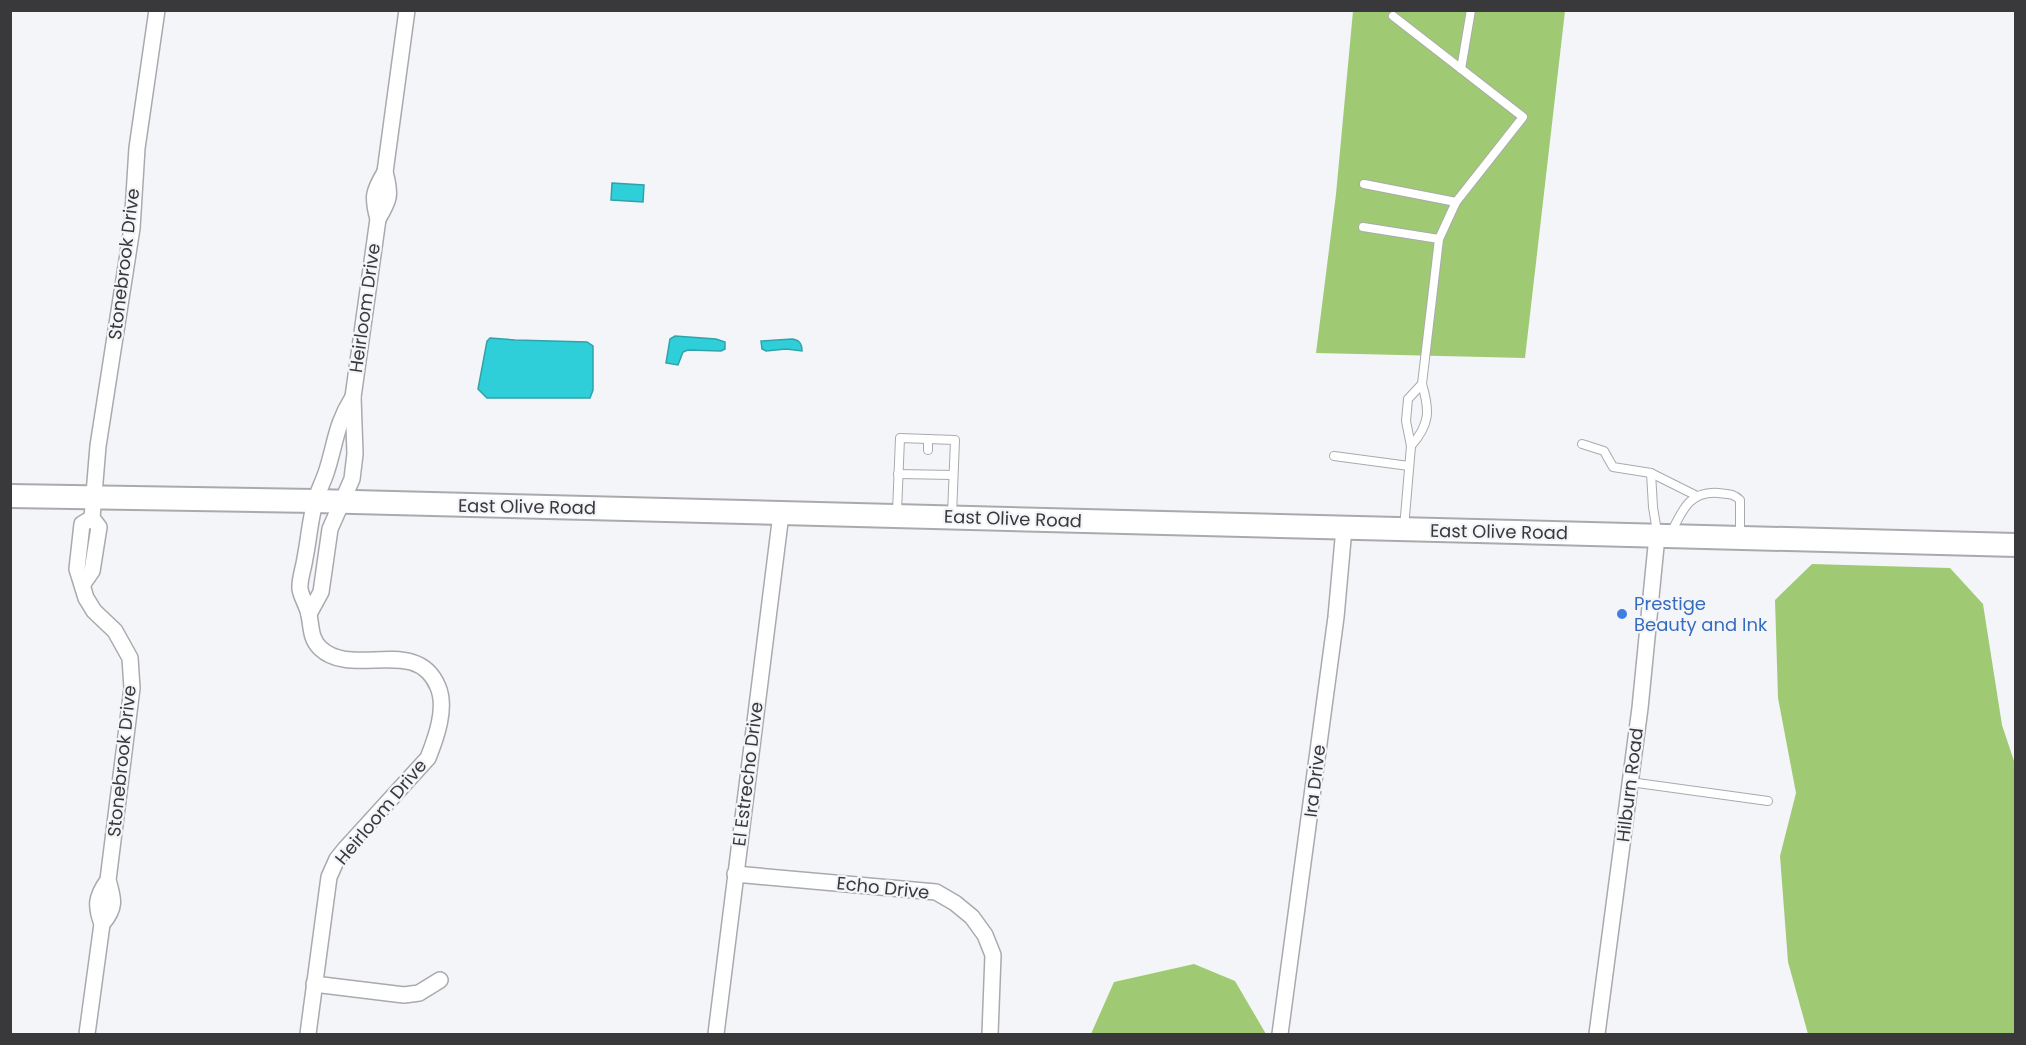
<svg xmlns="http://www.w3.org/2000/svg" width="2026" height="1045" viewBox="0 0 2026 1045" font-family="Poppins,sans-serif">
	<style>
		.forest { fill: #9fca73 }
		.water { fill: #2ecfd9; stroke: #31a2aa; stroke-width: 1.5 }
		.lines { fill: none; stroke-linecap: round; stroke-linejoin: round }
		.lane-casing { stroke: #a9aaad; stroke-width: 10 }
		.street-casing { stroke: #a9aaad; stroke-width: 18 }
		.secondary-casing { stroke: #a9aaad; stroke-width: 26 }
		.lane { stroke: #fff; stroke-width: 8 }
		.street { stroke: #fff; stroke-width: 15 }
		.secondary { stroke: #fff; stroke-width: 22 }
		.shop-dot { fill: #3f7fe0; stroke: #f4f5f9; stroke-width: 2 }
		.labels { text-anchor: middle; stroke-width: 4.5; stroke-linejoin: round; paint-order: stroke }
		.street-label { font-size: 18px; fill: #39393b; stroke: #f4f5f9 }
		.shop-label { font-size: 18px; fill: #366cbe; stroke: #f4f5f9; text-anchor: start }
	</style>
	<rect width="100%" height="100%" fill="#f4f5f9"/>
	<!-- forest -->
	<g class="forest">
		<polygon points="1353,11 1565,11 1525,358 1316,353 1336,194"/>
		<polygon points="1812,564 1950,568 1983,604 2002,725 2015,764 2015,1034 1808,1034 1788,962 1780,856 1796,793 1778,698 1775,600"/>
		<polygon points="1194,964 1235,981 1266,1034 1091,1034 1114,982"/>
	</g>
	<!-- water -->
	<g class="water">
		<polygon points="612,183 644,185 643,202 611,200"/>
		<polygon points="675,336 716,339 725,342 725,349 721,351 688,350 683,352 678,365 666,363 670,339"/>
		<polygon points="490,338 515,340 587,342 593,346 593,390 590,398 487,398 478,389 487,341"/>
		<path d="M792,339C799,340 802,343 802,351L786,349L766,351L762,349L761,341Z"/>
	</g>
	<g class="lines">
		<defs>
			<g id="lane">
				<path d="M1393,16L1523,117L1456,202L1439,239L1422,384C1430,411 1430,424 1411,446"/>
				<polyline points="1461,69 1471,10"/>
				<polyline points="1364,184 1456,202"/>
				<polyline points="1363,227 1439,239"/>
				<polyline points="928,439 928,450"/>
				<polyline points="1582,444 1604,451 1613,467 1651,473 1653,507 1657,532"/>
				<polyline points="1334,456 1409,466"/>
				<polyline points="1651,473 1697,496"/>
				<polyline points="898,474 953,475"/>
				<polyline points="897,512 900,438 955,440 952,515"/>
				<polyline points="1404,528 1411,446 1406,421 1408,399 1422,384"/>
				<path d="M1671,533C1682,511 1689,491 1718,493C1727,494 1733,493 1740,500V536"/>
				<polyline points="1630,782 1768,801"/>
			</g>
			<g id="street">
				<path d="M378,219C390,199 391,195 385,172L407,10"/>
				<path d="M92,518L82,524L77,569L86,598L94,611L115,631L130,658L132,688L108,880C114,900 116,908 102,924"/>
				<polyline points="83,584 92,571 99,527 92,518 98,446 132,228 137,148 157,10"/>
				<path d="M309,614L321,592L330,529L352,479L355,454L353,397L378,219C372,197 373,192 385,172"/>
				<polyline points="735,874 936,892 955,903 972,917 985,935 993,955 990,1034"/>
				<polyline points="314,984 404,995 419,993 440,980"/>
				<path d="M87,1034L102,924C95,905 96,897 108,880"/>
				<path d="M308,1034L329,877L337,859L345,849L428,758C436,738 447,708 438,687C417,635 352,679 320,648C309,637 312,624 308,611C306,604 301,596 300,589C299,580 304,567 305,558C309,539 310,518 316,499C319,489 324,480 327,470C336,441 336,424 353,397"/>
				<polyline points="716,1034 781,514"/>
				<polyline points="1280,1034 1336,617 1344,528"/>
				<polyline points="1597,1034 1640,708 1657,536"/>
			</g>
			<polyline id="secondary" points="10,496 315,501 2016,545"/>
		</defs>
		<!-- lane casing -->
		<use href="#lane" class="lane-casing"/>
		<!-- street casing -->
		<use href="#street" class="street-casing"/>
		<!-- secondary casing -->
		<use href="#secondary" class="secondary-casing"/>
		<!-- lane -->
		<use href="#lane" class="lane"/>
		<!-- street -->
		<use href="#street" class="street"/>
		<!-- secondary -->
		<use href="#secondary" class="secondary"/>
	</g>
	<!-- markers -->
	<circle class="shop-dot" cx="1622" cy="614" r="6"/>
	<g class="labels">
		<!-- street labels -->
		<g class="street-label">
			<text transform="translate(124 264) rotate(-83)" y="6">Stonebrook Drive</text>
			<text transform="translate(365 308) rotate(-82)" y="6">Heirloom Drive</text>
			<text transform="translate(527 507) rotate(1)" y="6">East Olive Road</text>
			<text transform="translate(1013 519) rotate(2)" y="6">East Olive Road</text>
			<text transform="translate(1499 532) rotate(1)" y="6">East Olive Road</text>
			<text transform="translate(122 761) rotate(-84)" y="6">Stonebrook Drive</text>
			<text transform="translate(748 774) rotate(-83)" y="6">El Estrecho Drive</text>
			<text transform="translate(1315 781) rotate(-83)" y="6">Ira Drive</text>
			<text transform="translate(1630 785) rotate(-83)" y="6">Hilburn Road</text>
			<text transform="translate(381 812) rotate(-50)" y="6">Heirloom Drive</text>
			<text transform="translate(883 888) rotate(6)" y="6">Echo Drive</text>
		</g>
		<!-- shop labels -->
		<g class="shop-label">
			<text x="1634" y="610">Prestige<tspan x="1634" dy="21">Beauty and Ink</tspan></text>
		</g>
	</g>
	<!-- border -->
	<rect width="2026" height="1045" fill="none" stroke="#39393b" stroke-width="24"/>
</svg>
